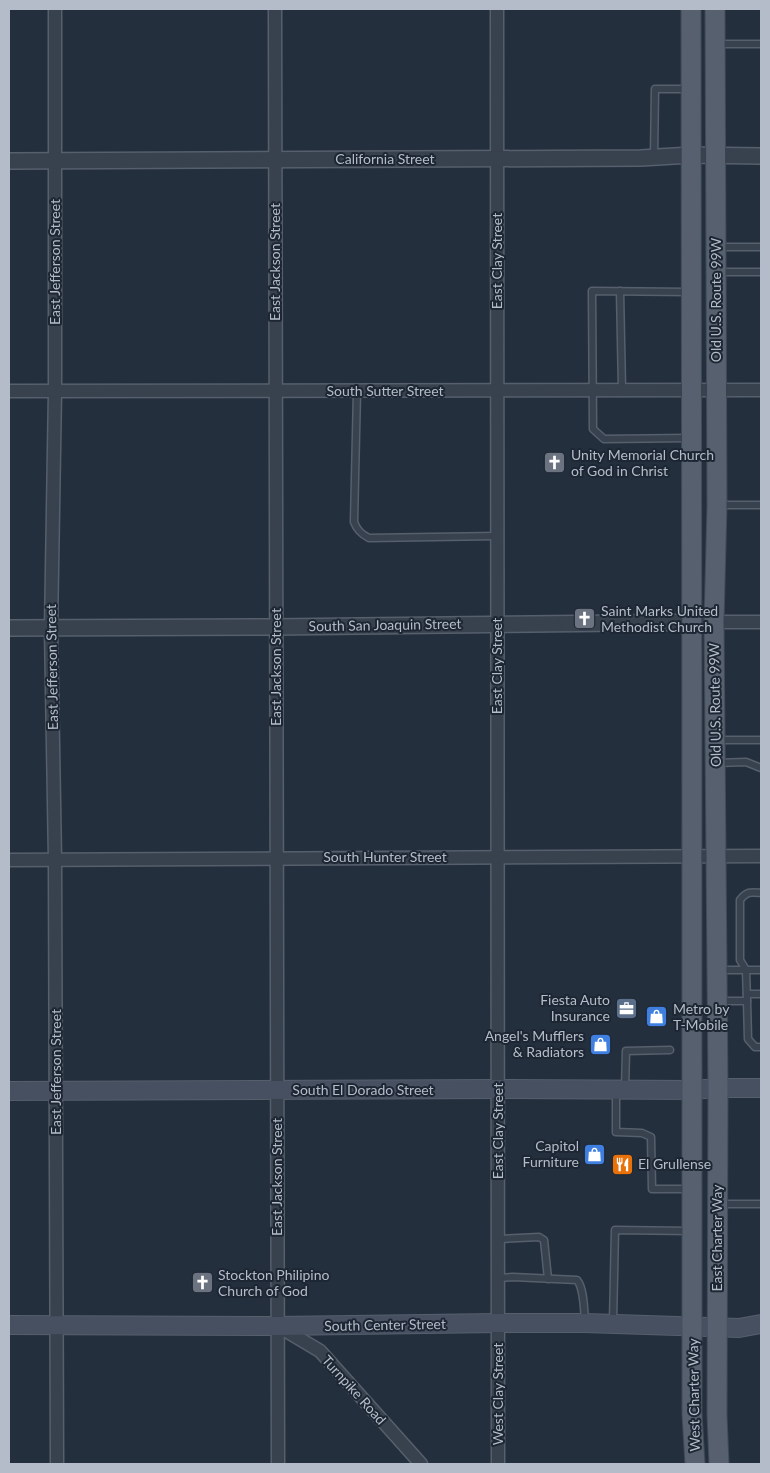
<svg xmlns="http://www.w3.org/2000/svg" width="770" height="1473" viewBox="0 0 770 1473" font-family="Lato,sans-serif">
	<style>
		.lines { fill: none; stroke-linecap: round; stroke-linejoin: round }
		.service-casing { stroke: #565f6c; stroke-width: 9 }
		.minor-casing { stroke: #565f6c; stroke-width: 15 }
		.tertiary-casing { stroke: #565f6c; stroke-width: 18 }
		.secondary-casing { stroke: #565f6c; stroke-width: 20 }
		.primary-casing { stroke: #414a57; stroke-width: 21 }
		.service { stroke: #38414e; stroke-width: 6 }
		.minor { stroke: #38414e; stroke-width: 12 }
		.tertiary { stroke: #38414e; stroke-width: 15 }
		.secondary { stroke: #465061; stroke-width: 18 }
		.primary { stroke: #56606e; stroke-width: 19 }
		.labels { text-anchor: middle; stroke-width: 4; stroke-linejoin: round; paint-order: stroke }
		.street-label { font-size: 14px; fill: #b4bcc9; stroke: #1d2633 }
		.poi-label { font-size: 14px; fill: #b4bcc9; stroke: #1d2633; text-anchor: start }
	</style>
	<rect width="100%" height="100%" fill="#242f3e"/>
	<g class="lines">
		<defs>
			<g id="service">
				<polyline points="716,44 761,44"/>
				<polyline points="654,157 655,89 689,89"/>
				<polyline points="717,247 761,247"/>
				<polyline points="717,272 761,272"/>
				<polyline points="620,291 622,389"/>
				<polyline points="689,292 592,291 593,429 604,439 689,438"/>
				<path d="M357,391L354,522C357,530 361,534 369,538L497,536"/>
				<polyline points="718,505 761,505"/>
				<polyline points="717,740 761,740"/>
				<polyline points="716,763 746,762 761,768"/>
				<polyline points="718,970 761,970"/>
				<polyline points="747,994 761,994"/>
				<polyline points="718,1001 747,1001 748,1039 755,1047 761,1047"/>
				<path d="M747,1001L746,970L740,960V900C747,891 751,892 761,893"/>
				<polyline points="625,1089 626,1051 670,1050"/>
				<polyline points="616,1091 616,1132 642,1133 651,1137 652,1189 691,1189"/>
				<polyline points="719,1204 761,1204"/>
				<polyline points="498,1239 539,1237 544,1240 548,1279"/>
				<path d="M498,1278L513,1277L577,1280C584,1288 584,1310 585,1321"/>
				<polyline points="613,1322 615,1230 691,1231"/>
			</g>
			<g id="minor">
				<polyline points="55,9 55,391 51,629 55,860 57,1464"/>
				<polyline points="275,9 278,1464"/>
				<polyline points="497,9 498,1464"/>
				<polyline points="9,391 761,390"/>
				<polyline points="714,622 761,622"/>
				<polyline points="9,860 761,856"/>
				<polyline points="278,1326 320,1351 421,1464"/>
			</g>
			<g id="tertiary">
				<polyline points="9,161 641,158 691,155 761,156"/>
				<polyline points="9,628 275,627 714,622"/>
			</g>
			<g id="secondary">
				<polyline points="9,1091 498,1089 692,1090 718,1088 761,1088"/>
				<polyline points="9,1325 278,1326 498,1323 585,1323 739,1328 761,1324"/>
			</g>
			<g id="primary">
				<path d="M691,9C688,477 696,946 692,1414L695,1464"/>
				<polyline points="715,9 717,505 714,622 718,1088 717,1415 719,1464"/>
			</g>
		</defs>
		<!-- service casing -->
		<use href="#service" class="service-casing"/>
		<!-- minor casing -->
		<use href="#minor" class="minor-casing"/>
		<!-- tertiary casing -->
		<use href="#tertiary" class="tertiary-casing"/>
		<!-- secondary casing -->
		<use href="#secondary" class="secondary-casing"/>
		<!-- primary casing -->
		<use href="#primary" class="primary-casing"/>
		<!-- service -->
		<use href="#service" class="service"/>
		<!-- minor -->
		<use href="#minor" class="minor"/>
		<!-- tertiary -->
		<use href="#tertiary" class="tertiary"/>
		<!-- secondary -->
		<use href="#secondary" class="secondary"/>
		<!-- primary -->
		<use href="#primary" class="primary"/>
	</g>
	<!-- icons -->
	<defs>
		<symbol id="church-square" viewBox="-11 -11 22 22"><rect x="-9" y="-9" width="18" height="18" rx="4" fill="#6b7280" stroke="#1d2633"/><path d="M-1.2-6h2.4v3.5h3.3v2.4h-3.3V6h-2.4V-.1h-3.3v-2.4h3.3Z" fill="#fff"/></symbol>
		<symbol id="office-square" viewBox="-11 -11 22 22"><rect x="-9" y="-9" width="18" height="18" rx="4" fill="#5c6f8a" stroke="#1d2633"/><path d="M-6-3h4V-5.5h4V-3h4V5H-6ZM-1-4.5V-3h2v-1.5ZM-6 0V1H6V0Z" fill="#fff"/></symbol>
		<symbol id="shop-square" viewBox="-11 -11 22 22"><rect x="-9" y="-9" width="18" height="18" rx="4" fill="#3f7fe0" stroke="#1d2633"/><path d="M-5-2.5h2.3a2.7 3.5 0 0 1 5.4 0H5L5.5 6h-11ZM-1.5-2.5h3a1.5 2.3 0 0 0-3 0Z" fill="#fff"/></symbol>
		<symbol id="restaurant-square" viewBox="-11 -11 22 22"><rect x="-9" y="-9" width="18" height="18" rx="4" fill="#e8710a" stroke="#1d2633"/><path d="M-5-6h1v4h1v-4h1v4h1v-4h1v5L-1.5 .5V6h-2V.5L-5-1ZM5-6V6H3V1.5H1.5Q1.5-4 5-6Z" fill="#fff"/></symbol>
	</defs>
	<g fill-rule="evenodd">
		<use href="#church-square" x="542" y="450" width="25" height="25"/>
		<use href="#church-square" x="572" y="606" width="25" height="25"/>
		<use href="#office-square" x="614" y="996" width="25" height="25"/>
		<use href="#shop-square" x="644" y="1004" width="25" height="25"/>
		<use href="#shop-square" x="588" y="1032" width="25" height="25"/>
		<use href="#shop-square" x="582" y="1142" width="25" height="25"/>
		<use href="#restaurant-square" x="610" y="1152" width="25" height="25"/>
		<use href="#church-square" x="190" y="1270" width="25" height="25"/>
	</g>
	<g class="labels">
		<!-- street labels -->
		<g class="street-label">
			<text x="385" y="164">California Street</text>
			<text transform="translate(497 261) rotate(-90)" y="5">East Clay Street</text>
			<text transform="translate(55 262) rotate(-90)" y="5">East Jefferson Street</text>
			<text transform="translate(275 262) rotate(-90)" y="5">East Jackson Street</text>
			<text transform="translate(716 300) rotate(-90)" y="5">Old U.S. Route 99W</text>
			<text x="385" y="396">South Sutter Street</text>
			<text transform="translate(385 625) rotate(-1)" y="5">South San Joaquin Street</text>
			<text transform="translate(497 666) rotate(-90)" y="5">East Clay Street</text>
			<text transform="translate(52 667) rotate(-91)" y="5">East Jefferson Street</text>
			<text transform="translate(276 667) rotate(-90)" y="5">East Jackson Street</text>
			<text transform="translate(715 705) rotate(-91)" y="5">Old U.S. Route 99W</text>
			<text x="385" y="862">South Hunter Street</text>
			<text transform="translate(56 1072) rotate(-90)" y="5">East Jefferson Street</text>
			<text x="363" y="1095">South El Dorado Street</text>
			<text transform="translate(498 1131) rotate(-90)" y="5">East Clay Street</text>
			<text transform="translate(277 1177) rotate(-90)" y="5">East Jackson Street</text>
			<text transform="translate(717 1238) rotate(-90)" y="5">East Charter Way</text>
			<text transform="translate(385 1325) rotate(-1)" y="5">South Center Street</text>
			<text transform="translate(354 1390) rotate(48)" y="5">Turnpike Road</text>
			<text transform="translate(498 1394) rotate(-90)" y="5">West Clay Street</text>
			<text transform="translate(694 1395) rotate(-91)" y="5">West Charter Way</text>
		</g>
		<!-- poi labels -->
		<g class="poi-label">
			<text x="571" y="460">Unity Memorial Church<tspan x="571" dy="16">of God in Christ</tspan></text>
			<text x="601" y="616">Saint Marks United<tspan x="601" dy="16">Methodist Church</tspan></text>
			<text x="610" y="1005" text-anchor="end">Fiesta Auto<tspan x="610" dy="16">Insurance</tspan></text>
			<text x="673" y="1014">Metro by<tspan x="673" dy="16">T-Mobile</tspan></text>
			<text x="584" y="1041" text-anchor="end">Angel's Mufflers<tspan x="584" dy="16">&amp; Radiators</tspan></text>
			<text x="579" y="1151" text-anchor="end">Capitol<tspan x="579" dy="16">Furniture</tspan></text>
			<text x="638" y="1169">El Grullense</text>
			<text x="218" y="1280">Stockton Philipino<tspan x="218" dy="16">Church of God</tspan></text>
		</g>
	</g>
	<!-- border -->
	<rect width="770" height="1473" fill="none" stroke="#b4bcc9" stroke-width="20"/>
</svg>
